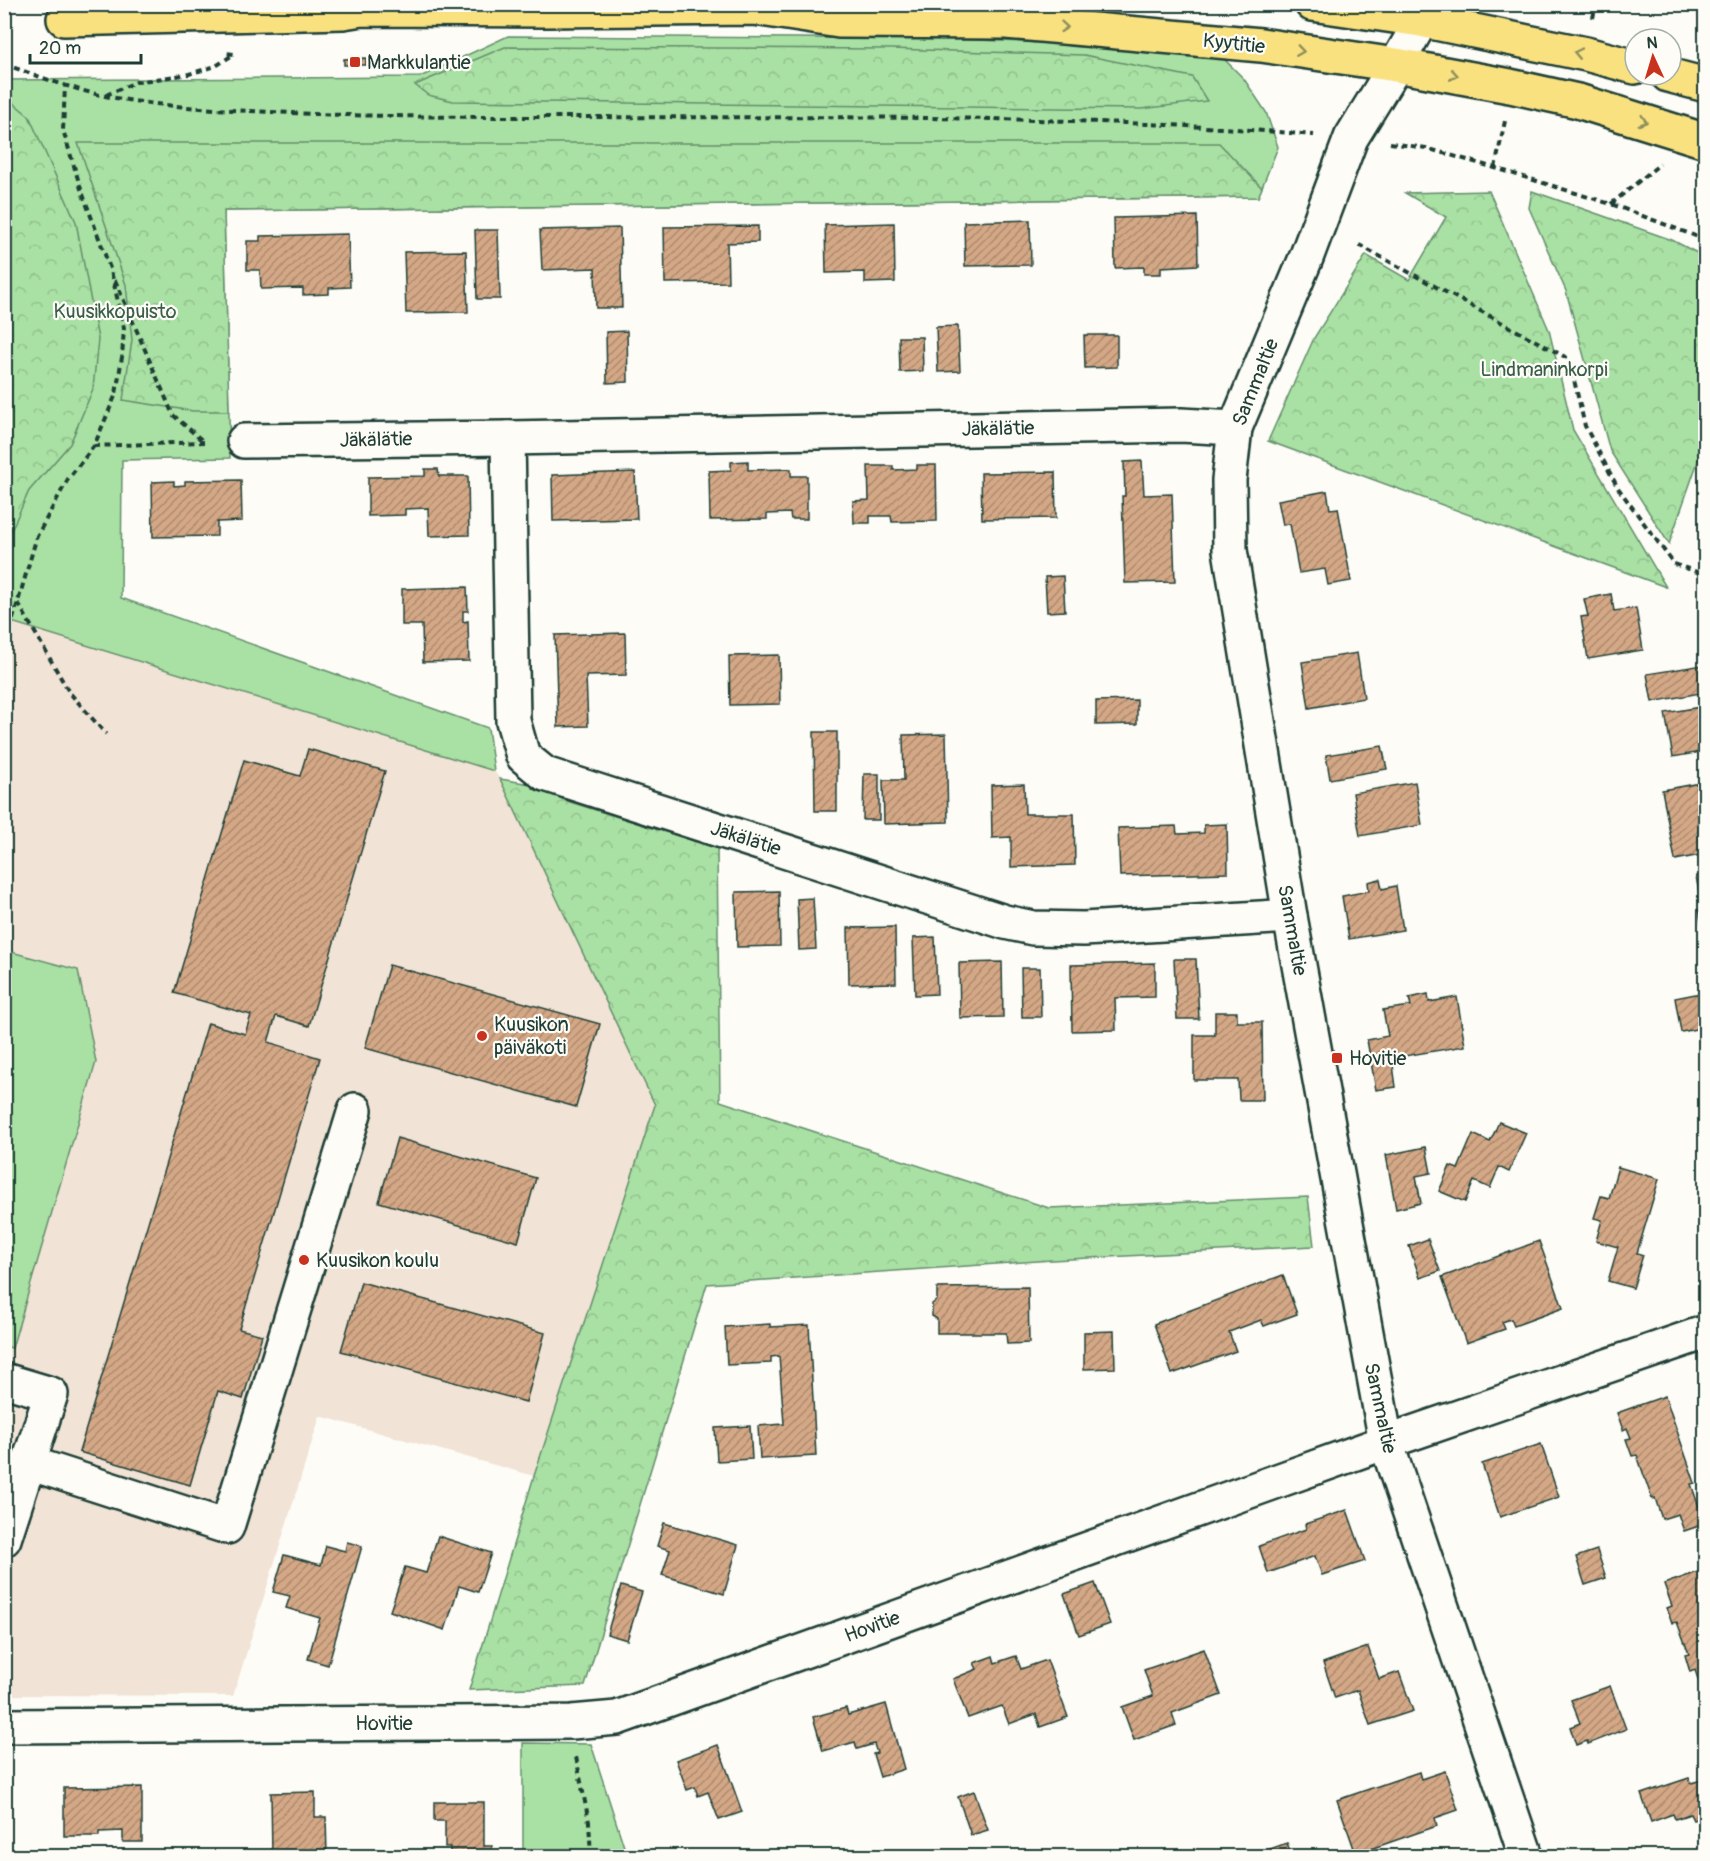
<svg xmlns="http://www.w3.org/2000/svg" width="1710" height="1861" viewBox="0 0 1710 1861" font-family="Pangolin,sans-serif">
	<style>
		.built { fill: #f1e3d5 }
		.green { fill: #a9e0a3; stroke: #648e6c; stroke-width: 1.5 }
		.forest { fill: url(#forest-crowns); stroke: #648e6c; stroke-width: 1.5 }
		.building { fill: url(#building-hatch); stroke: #1f3d34; stroke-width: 1.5 }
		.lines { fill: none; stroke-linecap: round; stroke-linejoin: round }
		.minor-casing { stroke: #1f3d34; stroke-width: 38 }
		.major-casing { stroke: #1f3d34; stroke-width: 38 }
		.path { stroke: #1f3d34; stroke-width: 4; stroke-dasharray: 6 4.5; stroke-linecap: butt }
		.minor { stroke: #fdfcf7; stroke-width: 33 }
		.major { stroke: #fae180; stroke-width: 33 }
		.oneway { stroke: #8c8f5a }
		.poi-dot { fill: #c8321e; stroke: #fdfcf7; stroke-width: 2 }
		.labels { text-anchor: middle; stroke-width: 4.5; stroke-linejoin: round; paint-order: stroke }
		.street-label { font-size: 20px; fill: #1f3d34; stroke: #fdfcf7 }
		.poi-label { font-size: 20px; fill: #1f3d34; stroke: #fdfcf7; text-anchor: start }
		.park-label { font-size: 20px; fill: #3b5e4a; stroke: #fdfcf7 }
	</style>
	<defs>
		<pattern id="forest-crowns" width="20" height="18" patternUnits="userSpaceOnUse" patternTransform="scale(1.5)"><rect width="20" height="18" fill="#a9e0a3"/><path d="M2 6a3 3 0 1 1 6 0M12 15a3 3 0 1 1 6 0" fill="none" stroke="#91c18d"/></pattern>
		<pattern id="building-hatch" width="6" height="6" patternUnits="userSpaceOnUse" patternTransform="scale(1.5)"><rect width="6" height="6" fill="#d4a886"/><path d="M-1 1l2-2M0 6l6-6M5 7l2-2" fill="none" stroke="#ab8a6e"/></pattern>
	</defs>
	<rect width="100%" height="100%" fill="#fdfcf7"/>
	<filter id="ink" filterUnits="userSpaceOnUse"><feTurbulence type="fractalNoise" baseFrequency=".0167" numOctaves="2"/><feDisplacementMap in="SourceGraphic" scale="12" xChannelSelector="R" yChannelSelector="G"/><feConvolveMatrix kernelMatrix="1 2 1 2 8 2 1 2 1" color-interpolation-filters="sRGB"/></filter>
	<g filter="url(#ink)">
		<!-- built -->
		<polygon class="built" points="4,620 494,771 500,779 655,1105 534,1476 320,1416 233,1696 5,1695"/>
		<!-- green -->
		<g class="green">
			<polygon points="508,36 953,39 1115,46 1223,58 1244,79 1266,112 1278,147 1258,197 224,211 230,458 122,460 121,598 488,728 494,771 5,620 4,80 420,77"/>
			<polygon points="4,950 78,970 96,1062 12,1348 4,1346"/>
			<polygon points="523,1743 591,1744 627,1856 523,1856"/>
		</g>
		<!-- forest -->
		<g class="forest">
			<polygon points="505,47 892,49 1084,55 1192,77 1207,101 1141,109 453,101 428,95 415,85"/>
			<polygon points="5,96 29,116 76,222 98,339 93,389 70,444 29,491 5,544"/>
			<polygon points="78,143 1219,143 1262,188 1258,197 224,211 229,411 193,411 123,400 132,340 126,285"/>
			<polygon points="1489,191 1549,330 1573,430 1666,587 1268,441 1314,338 1366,255 1409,280 1446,217 1405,193"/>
			<polygon points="1532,191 1672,240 1705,257 1705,441 1669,544 1610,451 1566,291 1529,208"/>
			<polygon points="500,779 531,784 567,801 717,848 720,1101 1049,1208 1308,1197 1314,1246 1052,1260 707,1284 585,1686 469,1690 534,1476 655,1105"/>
		</g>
		<!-- building -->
		<g class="building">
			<polygon points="366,58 366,65 344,65 344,59"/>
			<polygon points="1197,216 1198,265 1161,267 1161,274 1144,274 1144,267 1115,268 1114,218"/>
			<polygon points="1030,220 1031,265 965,266 964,222"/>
			<polygon points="894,223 895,282 865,283 865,272 826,273 825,225"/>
			<polygon points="758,226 758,242 727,243 728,282 665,283 664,227"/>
			<polygon points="620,228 622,308 596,308 595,268 542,270 540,230"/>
			<polygon points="475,230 498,230 500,299 477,299"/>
			<polygon points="348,234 350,287 329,288 329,294 303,295 303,288 261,289 260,270 247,270 247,241 260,241 260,236"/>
			<polygon points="466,251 468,312 406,313 404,252"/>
			<polygon points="958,326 960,371 938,372 936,327"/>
			<polygon points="627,331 628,382 607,383 606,332"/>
			<polygon points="1084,335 1117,335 1117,367 1085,368"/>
			<polygon points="899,337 922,337 923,371 900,372"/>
			<polygon points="748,461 748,470 791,469 791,476 807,476 807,519 791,519 790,513 767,514 767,519 710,520 709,471 731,470 731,462"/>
			<polygon points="1142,461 1144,495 1172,494 1175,582 1125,583 1122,496 1125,496 1124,462"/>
			<polygon points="917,465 936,465 937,521 892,522 891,516 870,516 870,523 854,523 853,501 869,500 868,466 893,466 893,470 917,469"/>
			<polygon points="425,469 438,469 439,476 468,476 469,535 429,536 428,508 405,509 405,515 368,516 368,477 425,476"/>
			<polygon points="635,472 637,519 553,521 552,475"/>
			<polygon points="1055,472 1056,518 982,519 981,473"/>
			<polygon points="241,480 242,521 217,522 217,536 153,537 152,482 174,481 174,486 185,485 185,481"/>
			<polygon points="1327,491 1330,509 1338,508 1351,581 1328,585 1325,569 1299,573 1290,524 1283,525 1278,500"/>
			<polygon points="1063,576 1065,611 1047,612 1045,577"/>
			<polygon points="467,587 468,611 463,611 463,622 468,621 469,661 423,662 422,625 402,625 402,589"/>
			<polygon points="1611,594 1614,611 1636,608 1643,650 1588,659 1581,617 1588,616 1584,599"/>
			<polygon points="625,633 626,675 586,676 588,726 558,727 555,635"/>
			<polygon points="1357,653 1364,698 1309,708 1302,662"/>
			<polygon points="779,655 780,704 730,705 729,656"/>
			<polygon points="1703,665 1706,692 1652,702 1647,674"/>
			<polygon points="1137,700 1137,724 1096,725 1096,701"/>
			<polygon points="1706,706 1706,751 1673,757 1665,713"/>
			<polygon points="814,732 837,732 837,811 815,811"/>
			<polygon points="946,734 948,822 884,824 883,780 904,780 903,735"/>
			<polygon points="1382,746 1387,769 1330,779 1326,755"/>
			<polygon points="308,749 385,771 309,1026 276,1016 268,1042 320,1058 239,1329 262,1335 243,1399 218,1391 190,1485 79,1452 208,1023 245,1034 251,1015 174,993 244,760 300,776"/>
			<polygon points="864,774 879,774 879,820 863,820"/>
			<polygon points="1415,782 1422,825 1360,836 1353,793"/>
			<polygon points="1706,782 1706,854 1675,860 1662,790"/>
			<polygon points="1024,784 1025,814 1074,814 1075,865 1011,867 1011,837 992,838 991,785"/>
			<polygon points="1227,824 1228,873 1120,876 1118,828 1176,826 1177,834 1204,833 1204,825"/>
			<polygon points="1706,874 1706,897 1700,898 1696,876"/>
			<polygon points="1380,879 1382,889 1396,886 1403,930 1349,939 1342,896 1369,891 1368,882"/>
			<polygon points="779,891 780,946 737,947 736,892"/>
			<polygon points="813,898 816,949 799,950 797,899"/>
			<polygon points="1706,909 1706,950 1699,910"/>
			<polygon points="895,927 896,983 849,984 848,928"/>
			<polygon points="935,937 937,994 915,995 913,938"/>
			<polygon points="1174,959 1196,959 1199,1019 1177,1019"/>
			<polygon points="1002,962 1003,1017 960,1018 959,963"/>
			<polygon points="1155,963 1155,997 1115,998 1116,1030 1072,1031 1071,965"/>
			<polygon points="389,965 600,1024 576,1107 365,1048"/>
			<polygon points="1021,968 1040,968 1041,1017 1022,1017"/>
			<polygon points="1706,992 1706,1027 1681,1032 1675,998"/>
			<polygon points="1428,994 1429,1002 1457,997 1465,1046 1392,1058 1396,1087 1376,1090 1367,1040 1388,1036 1383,1010 1411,1006 1409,998"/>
			<polygon points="1215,1012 1237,1012 1237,1022 1262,1022 1263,1100 1239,1100 1238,1080 1194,1080 1194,1035 1215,1035"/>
			<polygon points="1499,1122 1526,1133 1509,1172 1499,1167 1490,1188 1474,1181 1465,1202 1439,1191 1450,1166 1458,1169 1473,1134 1490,1142"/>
			<polygon points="397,1138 536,1178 518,1242 379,1202"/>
			<polygon points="1426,1147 1431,1173 1416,1176 1421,1203 1396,1209 1386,1155"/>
			<polygon points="1618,1167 1659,1179 1637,1253 1643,1255 1633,1288 1608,1281 1618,1247 1596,1241 1602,1220 1594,1218 1601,1196 1609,1198"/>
			<polygon points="1428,1239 1440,1271 1420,1278 1409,1246"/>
			<polygon points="1539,1241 1563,1308 1514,1326 1511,1319 1502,1322 1505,1329 1466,1343 1442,1277"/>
			<polygon points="1283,1275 1297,1314 1264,1326 1261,1320 1229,1332 1236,1351 1172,1374 1154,1324"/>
			<polygon points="361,1282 545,1333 526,1402 341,1351"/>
			<polygon points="1028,1287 1029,1343 1007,1344 1006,1333 937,1333 937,1319 932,1316 932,1304 937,1300 937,1288"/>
			<polygon points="770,1324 770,1327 809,1325 816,1456 760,1459 758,1426 784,1424 779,1356 771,1357 771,1363 727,1365 725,1327"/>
			<polygon points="1114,1331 1115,1368 1084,1369 1084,1332"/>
			<polygon points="1665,1396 1695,1483 1691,1484 1705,1524 1684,1531 1678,1514 1662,1519 1655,1498 1652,1499 1637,1455 1632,1456 1626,1439 1631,1438 1627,1428 1623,1430 1617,1413"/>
			<polygon points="750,1426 752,1459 717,1461 715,1428"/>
			<polygon points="1541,1444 1559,1497 1500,1517 1482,1464"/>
			<polygon points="1347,1510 1365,1561 1322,1575 1315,1556 1268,1573 1259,1546 1306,1529 1305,1524"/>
			<polygon points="664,1523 738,1545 724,1594 662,1575 670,1550 657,1546"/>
			<polygon points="438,1536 491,1553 478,1592 459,1586 445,1630 390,1611 405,1567 426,1573"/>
			<polygon points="347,1542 362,1546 328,1665 308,1659 320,1618 286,1608 290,1596 273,1592 284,1555 321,1565 326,1546 345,1551"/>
			<polygon points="1597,1550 1606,1578 1585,1585 1576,1557"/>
			<polygon points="1706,1569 1706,1690 1702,1691 1695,1670 1690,1672 1685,1655 1689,1654 1677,1622 1672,1623 1667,1608 1672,1606 1664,1584"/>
			<polygon points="1095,1583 1110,1624 1079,1635 1064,1594"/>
			<polygon points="621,1586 642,1592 627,1640 607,1634"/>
			<polygon points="1368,1647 1379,1679 1399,1672 1413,1711 1370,1725 1358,1690 1335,1698 1323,1663"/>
			<polygon points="1204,1649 1221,1695 1172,1713 1176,1725 1134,1740 1122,1707 1153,1696 1144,1670"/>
			<polygon points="993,1656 995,1663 1016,1656 1021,1669 1047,1660 1068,1717 1040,1727 1036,1714 1009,1724 1002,1706 968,1718 953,1679 977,1669 974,1663"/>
			<polygon points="1610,1686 1626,1729 1588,1744 1587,1741 1576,1745 1570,1727 1580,1723 1571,1700"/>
			<polygon points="886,1704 904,1769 880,1777 873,1754 877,1753 874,1744 857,1749 855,1742 823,1751 813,1717 846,1708 848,1715"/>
			<polygon points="718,1745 742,1812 719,1820 708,1792 698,1796 695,1787 687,1790 676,1760"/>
			<polygon points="1445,1771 1458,1810 1435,1818 1437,1826 1356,1854 1337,1800 1419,1772 1421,1779"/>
			<polygon points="1689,1778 1691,1783 1702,1780 1706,1789 1706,1815 1693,1820 1690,1814 1675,1819 1673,1814 1651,1822 1641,1794"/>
			<polygon points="142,1787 142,1842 123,1842 123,1831 99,1832 99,1836 64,1836 64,1788"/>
			<polygon points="974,1791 988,1830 971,1835 958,1797"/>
			<polygon points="315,1792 315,1817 326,1817 327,1856 272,1856 271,1793"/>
			<polygon points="434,1802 484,1802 484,1846 492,1846 492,1856 450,1856 450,1847 445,1847 445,1821 434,1821"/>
			<polygon points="1287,1843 1292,1856 1253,1856 1253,1855"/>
		</g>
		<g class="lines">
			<defs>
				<g id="minor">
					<polyline points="1431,4 1396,65 1351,138 1306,258 1235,428 1229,480 1230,550 1290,916 1386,1442 1526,1856"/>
					<polyline points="508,438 513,721 523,756 545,774 1005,922 1033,928 1084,929 1290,916"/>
					<polyline points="244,441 508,438 1181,425 1235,428"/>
					<polyline points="4,1380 51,1394 4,1539"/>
					<polyline points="29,1463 227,1527 355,1110"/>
					<polyline points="4,1726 572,1722 617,1718 1386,1442 1706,1332"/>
				</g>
				<g id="major">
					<polyline points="1312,4 1421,20 1586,54 1635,67"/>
					<polyline points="64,19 343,12 362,9 546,10 754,8 839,21 1006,22 1261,45 1396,65 1510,86 1578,101 1706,141"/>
					<polyline points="1668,75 1706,85"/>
				</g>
			</defs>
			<!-- minor casing -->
			<use href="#minor" class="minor-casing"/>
			<!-- major casing -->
			<use href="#major" class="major-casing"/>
			<!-- path -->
			<g class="path">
				<polyline points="1593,18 1596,4"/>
				<path d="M4,64C38,76 71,89 105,96C160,107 214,109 270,112C367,117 464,117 561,117C812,118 1064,113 1314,135"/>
				<polyline points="106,95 136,82 189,74 216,66 234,54 226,53"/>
				<polyline points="1390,143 1426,148 1495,168 1611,204 1706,240"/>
				<polyline points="1495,168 1505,121"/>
				<polyline points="1611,204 1660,164"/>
				<polyline points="1359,245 1569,359 1585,426 1618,488 1674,564 1706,575"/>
				<polyline points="115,280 173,415 204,442"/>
				<polyline points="94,446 204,442"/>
				<polyline points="18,603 69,692 106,734"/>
				<polyline points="4,650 37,536 68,479 94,446 116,394 122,357 124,328 111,271 81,189 63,130 65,86"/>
				<polyline points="576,1757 589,1822 591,1856"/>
			</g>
			<!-- minor -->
			<use href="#minor" class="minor"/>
			<!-- major -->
			<use href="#major" class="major"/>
		</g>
		<!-- one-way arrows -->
		<defs><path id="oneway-chevron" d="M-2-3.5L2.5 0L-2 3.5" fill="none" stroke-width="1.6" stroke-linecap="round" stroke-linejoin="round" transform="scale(1.5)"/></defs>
		<g class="oneway">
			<use href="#oneway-chevron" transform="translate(1064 27) rotate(5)"/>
			<use href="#oneway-chevron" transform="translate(1300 51) rotate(8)"/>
			<use href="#oneway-chevron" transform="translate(1578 53) rotate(-168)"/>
			<use href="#oneway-chevron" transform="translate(1454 75) rotate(10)"/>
			<use href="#oneway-chevron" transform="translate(1643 121) rotate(17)"/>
		</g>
	</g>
	<!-- markers -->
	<g class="poi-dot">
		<rect x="349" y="56" width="12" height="12" rx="3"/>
		<circle cx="482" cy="1036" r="6"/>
		<rect x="1331" y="1052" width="12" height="12" rx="3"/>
		<circle cx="304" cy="1260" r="6"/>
	</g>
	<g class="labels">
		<!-- street labels -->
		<g class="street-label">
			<text transform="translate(1234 43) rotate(6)" y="7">Kyytitie</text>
			<text transform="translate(1255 382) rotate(-68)" y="7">Sammaltie</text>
			<text transform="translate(998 428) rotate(-1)" y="7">Jäkälätie</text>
			<text transform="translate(376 439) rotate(-1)" y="7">Jäkälätie</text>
			<text transform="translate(746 838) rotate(18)" y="7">Jäkälätie</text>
			<text transform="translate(1293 930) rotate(80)" y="7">Sammaltie</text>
			<text transform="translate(1381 1408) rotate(78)" y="7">Sammaltie</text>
			<text transform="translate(872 1626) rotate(-20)" y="7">Hovitie</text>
			<text x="384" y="1730">Hovitie</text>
		</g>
		<!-- poi labels -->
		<g class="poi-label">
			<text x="367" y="69">Markkulantie</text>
			<text x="494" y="1031">Kuusikon<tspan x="494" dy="23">päiväkoti</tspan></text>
			<text x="1349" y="1065">Hovitie</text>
			<text x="316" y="1267">Kuusikon koulu</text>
		</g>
		<!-- park labels -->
		<g class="park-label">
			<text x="115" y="318">Kuusikkopuisto</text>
			<text x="1544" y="376">Lindmaninkorpi</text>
		</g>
	</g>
	<!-- margin -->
	<rect width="1710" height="1861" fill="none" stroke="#fdfcf7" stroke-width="24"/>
	<rect x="12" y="12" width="1686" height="1837" fill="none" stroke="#1f3d34" stroke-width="2" filter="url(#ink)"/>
	<!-- north arrow -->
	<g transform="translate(1653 57) rotate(356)"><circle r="28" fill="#fdfcf7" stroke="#a4b0a9" stroke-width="1.5"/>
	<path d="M0-4.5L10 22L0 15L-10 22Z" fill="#c8321e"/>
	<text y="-9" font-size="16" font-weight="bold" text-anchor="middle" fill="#1f3d34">N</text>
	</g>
	<!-- scale -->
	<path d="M30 54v9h111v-9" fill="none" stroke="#1f3d34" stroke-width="3"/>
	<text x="39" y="54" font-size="18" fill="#1f3d34" stroke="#fdfcf7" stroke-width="4.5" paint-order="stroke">20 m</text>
</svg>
